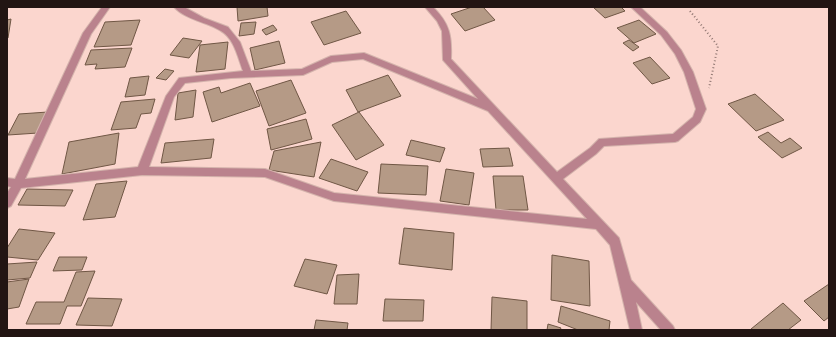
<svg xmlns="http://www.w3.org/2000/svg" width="836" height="337" viewBox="0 0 836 337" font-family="Lato,sans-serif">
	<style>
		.building { fill: #b59a86; stroke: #705745 }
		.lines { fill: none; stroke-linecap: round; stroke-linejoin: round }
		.street-casing { stroke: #d4b3ac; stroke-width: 2 }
		.path { stroke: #907772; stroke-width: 2; stroke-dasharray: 1 2.5; stroke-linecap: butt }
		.street { fill: #ba828d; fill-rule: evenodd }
	</style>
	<rect width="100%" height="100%" fill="#fbd6ce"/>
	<!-- building -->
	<g class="building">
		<polygon points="237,7 267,7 268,16 238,21"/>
		<polygon points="472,7 483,7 495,20 465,31 451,14"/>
		<polygon points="593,7 621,7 625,11 605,18"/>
		<polygon points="346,11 361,33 324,45 311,22"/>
		<polygon points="11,19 8,38 7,38 7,20"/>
		<polygon points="140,20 131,45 94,47 105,22"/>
		<polygon points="639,20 656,34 634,43 617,28"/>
		<polygon points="256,22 254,34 239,36 241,23"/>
		<polygon points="273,25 277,30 266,35 262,30"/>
		<polygon points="183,38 202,41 189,58 170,55"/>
		<polygon points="629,40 639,47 633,51 623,43"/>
		<polygon points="279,41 285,63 255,70 250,48"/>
		<polygon points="228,42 225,69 196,72 200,45"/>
		<polygon points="132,48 125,67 95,69 97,64 85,65 91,50"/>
		<polygon points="650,57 670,78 652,84 633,63"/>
		<polygon points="165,69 174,71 166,80 156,78"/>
		<polygon points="388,75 401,96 358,112 346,90"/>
		<polygon points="149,76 145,95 125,97 130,78"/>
		<polygon points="291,80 306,113 269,126 256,91"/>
		<polygon points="250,83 260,106 212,122 203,92 219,87 221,93"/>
		<polygon points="196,90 193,117 175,120 178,93"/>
		<polygon points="755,94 784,120 756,131 728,104"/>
		<polygon points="155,99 151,113 141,114 136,128 111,130 121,102"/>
		<polygon points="48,112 38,133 8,135 19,114"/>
		<polygon points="359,112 384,145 356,160 332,125"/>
		<polygon points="306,119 312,139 271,150 267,129"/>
		<polygon points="768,132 781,143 790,138 802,148 782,158 758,137"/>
		<polygon points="119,133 115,164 62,174 69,142"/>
		<polygon points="214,139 211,158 161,163 165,143"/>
		<polygon points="411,140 445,148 440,162 406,155"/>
		<polygon points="321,142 314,177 269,170 274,151"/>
		<polygon points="509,148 513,166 483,167 480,149"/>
		<polygon points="331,159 368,172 357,191 319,178"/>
		<polygon points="381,164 428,166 426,195 378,193"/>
		<polygon points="446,169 474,173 469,205 440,201"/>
		<polygon points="493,176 523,176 528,210 496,210"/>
		<polygon points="127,181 115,217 83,220 96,184"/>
		<polygon points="27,189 73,190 65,206 18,205"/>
		<polygon points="404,228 454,233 452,270 399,264"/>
		<polygon points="19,229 55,233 38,260 7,257 7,248"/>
		<polygon points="552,255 589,261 590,306 551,300"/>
		<polygon points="59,257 87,257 82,270 53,271"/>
		<polygon points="305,259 337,265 327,294 294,286"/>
		<polygon points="37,262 30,278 7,280 7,264"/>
		<polygon points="95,271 81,306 67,306 60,324 26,324 36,302 64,302 76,272"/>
		<polygon points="359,274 357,304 334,304 337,275"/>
		<polygon points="29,279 19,307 7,309 7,282"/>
		<polygon points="829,284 829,317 824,321 804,301"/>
		<polygon points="492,297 527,301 527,330 491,330"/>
		<polygon points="88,298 122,299 112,326 76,325"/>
		<polygon points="385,299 424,300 423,321 383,321"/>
		<polygon points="783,303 801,320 788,330 752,330 751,329"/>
		<polygon points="561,306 610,321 609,330 578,330 558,322"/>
		<polygon points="316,320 348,323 347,330 314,330"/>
		<polygon points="548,324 561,328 560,330 547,330"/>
	</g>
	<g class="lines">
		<defs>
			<path id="street" d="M102,7H110L91,34L25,179L138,167L166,96L179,78L243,71C238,58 234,38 221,31C207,22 186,20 174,7H184L204,18L228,27L240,42L251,71L302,69L331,56L364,53L478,99L443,60L442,31L437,21L425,7H433C450,24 452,36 451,59L557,172L590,148L599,139L673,134L693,117L696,109L684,72L675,54L661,35L631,7H640L667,32L681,50L693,72L706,109L700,122L678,141L675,142L604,146L596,154L563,179L619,238L631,280L673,326L675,330H661L636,302L642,330H630L610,245L596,229L334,201L265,177L142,175L21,188L11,206L7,208V193L11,187L7,186V178L15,179L83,33ZM363,59L488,111L587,219L334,193L265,169L149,167L174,97L185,83L231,78L303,75L332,62Z"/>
		</defs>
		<!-- street casing -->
		<use href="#street" class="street-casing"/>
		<!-- path -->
		<polyline class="path" points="690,11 718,46 709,88"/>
		<!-- street -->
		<use href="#street" class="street"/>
	</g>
	<!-- border -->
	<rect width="836" height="337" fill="none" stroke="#221513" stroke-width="16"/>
</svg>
